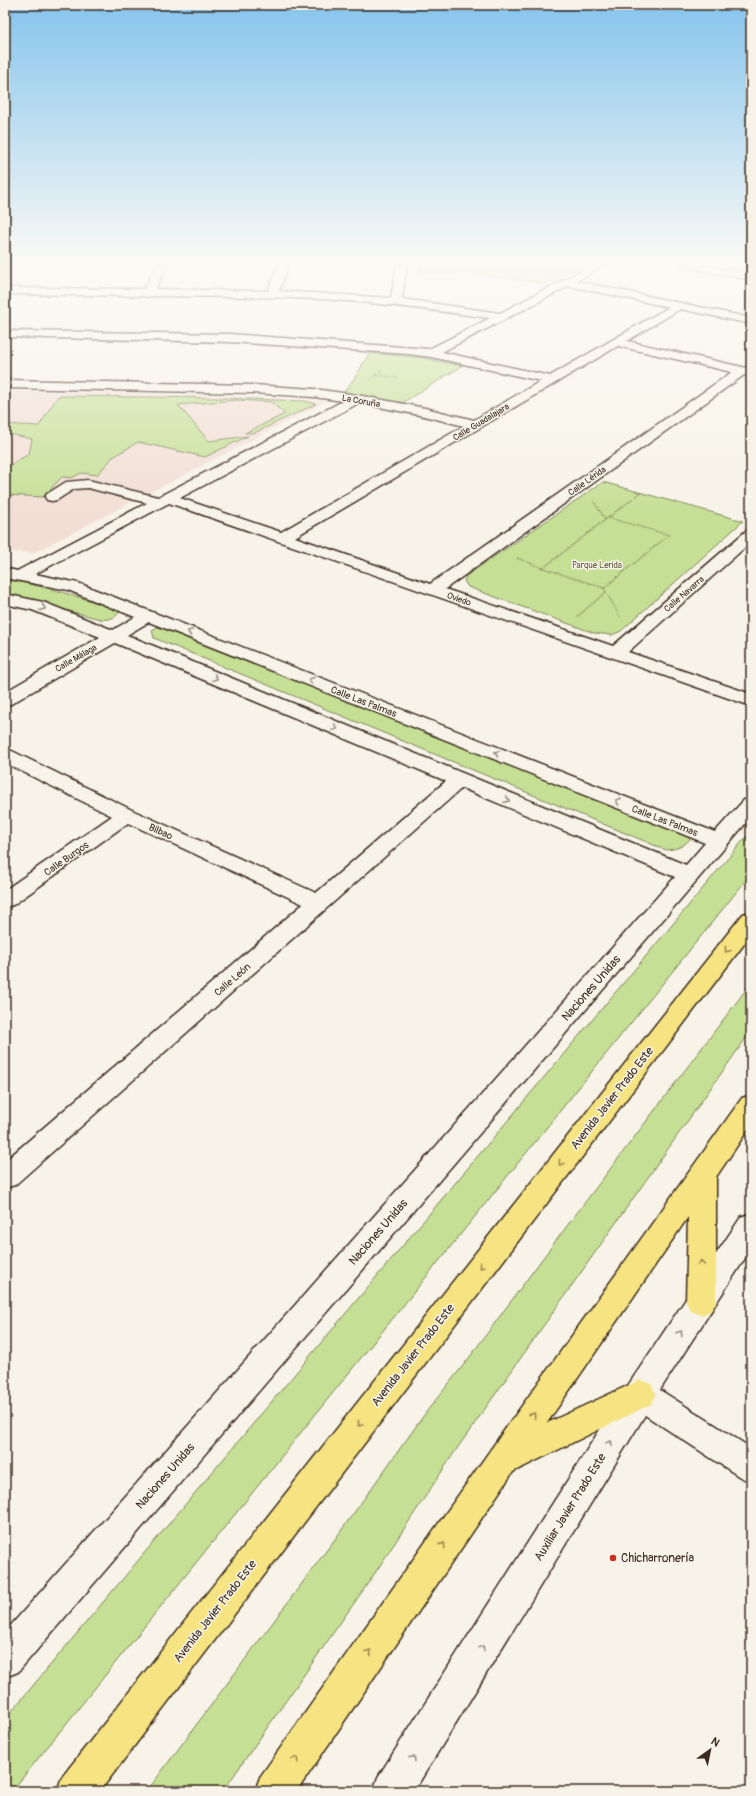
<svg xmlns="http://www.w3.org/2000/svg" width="756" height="1796" viewBox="0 0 756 1796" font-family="Pangolin,sans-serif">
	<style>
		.built { fill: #f2ded5 }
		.green { fill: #c5df95; stroke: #80845a }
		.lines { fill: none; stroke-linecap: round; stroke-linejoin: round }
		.minor-casing { stroke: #3b2a1e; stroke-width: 3 }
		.major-casing { stroke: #3b2a1e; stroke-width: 3 }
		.path { stroke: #3b2a1e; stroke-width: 1.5; stroke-dasharray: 0.5 1.5; stroke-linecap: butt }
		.minor { fill: #f7f3e8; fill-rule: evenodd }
		.major { fill: #f6e381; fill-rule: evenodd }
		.oneway { stroke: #998e83 }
		.oneway2 { stroke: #988650 }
		.poi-dot { fill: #c8321e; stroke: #f7f3e8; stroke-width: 1.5 }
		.labels { text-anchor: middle; stroke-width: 3; stroke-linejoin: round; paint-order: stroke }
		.far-street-label { font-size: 9px; fill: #3b2a1e; stroke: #f7f3e8 }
		.far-park-label { font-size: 9px; fill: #5e573c; stroke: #f7f3e8 }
		.street-label { font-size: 10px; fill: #3b2a1e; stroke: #f7f3e8 }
		.near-street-label { font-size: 12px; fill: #3b2a1e; stroke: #f7f3e8 }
		.near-poi-label { font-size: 12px; fill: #3b2a1e; stroke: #f7f3e8; text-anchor: start }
	</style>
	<rect width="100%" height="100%" fill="#f7f3e8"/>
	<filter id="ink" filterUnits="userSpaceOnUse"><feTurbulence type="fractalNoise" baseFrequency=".025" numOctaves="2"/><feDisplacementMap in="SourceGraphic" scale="8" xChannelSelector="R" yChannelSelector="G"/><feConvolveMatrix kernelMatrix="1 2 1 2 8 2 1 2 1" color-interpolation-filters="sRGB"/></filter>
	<g filter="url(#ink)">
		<!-- built -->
		<polygon class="built" points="5,391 213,395 327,401 33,553 5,552"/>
		<!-- green -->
		<g class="green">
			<polygon points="421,264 587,264 544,284 486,275 419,273"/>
			<polygon points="369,353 423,358 462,366 402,403 343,394 358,373"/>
			<path d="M58,396L219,398L305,401L316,404L254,433H245L285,414L271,402L236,400L178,405L209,441L248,436L205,457L138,442L113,457L97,475L81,473L72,478L62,477L43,497L5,495C5,464 3,469 29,454L32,439L5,433V424L39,426Z"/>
			<polygon points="603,482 743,521 621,631 612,635 594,633 468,587 464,581 466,576"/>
			<path d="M5,579C44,586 81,597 118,610L120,612C114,619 109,620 100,619L5,594Z"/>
			<path d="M159,626L687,835L690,839C683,847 677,849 666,850L154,638L152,630Z"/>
			<polygon points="751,831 751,874 12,1791 5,1791 5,1719"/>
			<polygon points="751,983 751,1031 456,1450 373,1576 223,1791 147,1791 335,1539 427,1411 469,1358 545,1255"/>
		</g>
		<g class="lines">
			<defs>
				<g id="minor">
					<path d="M158,264H168L155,289L268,291L279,264H289L279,291L391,298L397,264H407L402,299L500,313L594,264H607L577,281L751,318V324L680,309L627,341L751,369V377L744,375L445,589L613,646L746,531L751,529V542L628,652L751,694V706L169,503L35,574L78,583L715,832L744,800L751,798V817L18,1672L5,1677V1632L675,877L462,788L15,1185L5,1188V1161L303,904L128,823L13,905L5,907V890L112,816L5,763V749L12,751L134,811L316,893L446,781L115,643L11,704L5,706V692L100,637L32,610L5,604V594L43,602L113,630L135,617L68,590L5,578V568L17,571L147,503L88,488L74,489L57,500L52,501L47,500L45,497L47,494L66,482L88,480L158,497L343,401L314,397L253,393L5,388V380L253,385L314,389L357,395L425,408L474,420L541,381L431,357L408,354L230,342L5,337V331L230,334L429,349L490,318C439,311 388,304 336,300C275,296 213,297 151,296L147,297L143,296L5,294V288L144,289ZM569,286L669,307L550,376L442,352ZM618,346L732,372L430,584L295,537ZM359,403L424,416L464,426L281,532L180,498ZM149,622L705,843L686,865L127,635Z"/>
					<polygon points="681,264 702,264 751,274 751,280 686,267"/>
					<polygon points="751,1213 751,1249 660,1390 751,1448 751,1482 740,1477 645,1415 414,1791 373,1791 378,1777 629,1384 741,1217"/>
				</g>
				<g id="major">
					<polygon points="751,912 751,935 100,1791 57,1791 62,1777 743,914"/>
					<polygon points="751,1095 751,1125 716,1177 716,1302 711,1311 701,1315 691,1311 686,1302 688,1217 547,1423 640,1380 651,1384 656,1394 651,1404 513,1472 297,1791 255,1791 260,1777 491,1449 742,1098"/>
				</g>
			</defs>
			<!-- minor casing -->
			<use href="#minor" class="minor-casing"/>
			<!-- major casing -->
			<use href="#major" class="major-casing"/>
			<!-- path -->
			<g class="path">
				<polyline points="376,375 398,378"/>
				<polyline points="370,379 382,370"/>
				<polyline points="594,502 606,520"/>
				<polyline points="609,518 669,535 604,588 543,568 640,493"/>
				<polyline points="517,558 543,568"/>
				<polyline points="604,588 620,617"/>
				<polyline points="578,616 606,592"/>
			</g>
			<!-- minor -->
			<use href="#minor" class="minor"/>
			<!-- major -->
			<use href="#major" class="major"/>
		</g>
		<!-- one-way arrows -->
		<defs><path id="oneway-chevron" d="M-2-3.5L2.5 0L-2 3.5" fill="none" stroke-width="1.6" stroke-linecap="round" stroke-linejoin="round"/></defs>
		<g class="oneway">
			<use href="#oneway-chevron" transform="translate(43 608) rotate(20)"/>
			<use href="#oneway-chevron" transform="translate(190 632) rotate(-159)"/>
			<use href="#oneway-chevron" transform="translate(215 678) rotate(23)"/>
			<use href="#oneway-chevron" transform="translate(311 680) rotate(-159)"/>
			<use href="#oneway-chevron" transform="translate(335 728) rotate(23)"/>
			<use href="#oneway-chevron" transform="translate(497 753) rotate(-159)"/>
			<use href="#oneway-chevron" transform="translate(507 800) rotate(22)"/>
			<use href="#oneway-chevron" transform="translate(618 801) rotate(-159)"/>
			<use href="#oneway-chevron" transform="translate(680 1333) rotate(-57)"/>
			<use href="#oneway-chevron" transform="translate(610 1443) rotate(-58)"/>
			<use href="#oneway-chevron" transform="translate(482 1648) rotate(-58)"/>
			<use href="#oneway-chevron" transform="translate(413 1758) rotate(-58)"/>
		</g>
		<g class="oneway2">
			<use href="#oneway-chevron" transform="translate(727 950) rotate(128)"/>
			<use href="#oneway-chevron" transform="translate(561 1163) rotate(128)"/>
			<use href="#oneway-chevron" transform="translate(701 1263) rotate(-89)"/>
			<use href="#oneway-chevron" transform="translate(482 1266) rotate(128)"/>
			<use href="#oneway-chevron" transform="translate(533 1415) rotate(-55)"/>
			<use href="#oneway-chevron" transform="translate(360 1424) rotate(128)"/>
			<use href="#oneway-chevron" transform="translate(443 1545) rotate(-55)"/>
			<use href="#oneway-chevron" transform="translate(369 1652) rotate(-55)"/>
			<use href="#oneway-chevron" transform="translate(296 1759) rotate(-55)"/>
		</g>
	</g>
	<!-- sky -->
	<linearGradient id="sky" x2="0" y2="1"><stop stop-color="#86c4ed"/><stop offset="0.51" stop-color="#fbfaf5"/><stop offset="1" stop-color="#fbfaf5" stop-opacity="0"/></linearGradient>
	<rect width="756" height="515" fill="url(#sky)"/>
	<!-- markers -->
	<circle class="poi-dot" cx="613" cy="1558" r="4"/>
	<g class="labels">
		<!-- far-street labels -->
		<g class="far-street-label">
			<text transform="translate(361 401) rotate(10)" y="3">La Coruña</text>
			<text transform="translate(481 422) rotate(-31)" y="3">Calle Guadalajara</text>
			<text transform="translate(587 481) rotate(-35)" y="3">Calle Lérida</text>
			<text transform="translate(684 594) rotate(-41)" y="3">Calle Navarra</text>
			<text transform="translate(459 599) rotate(19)" y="3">Oviedo</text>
			<text transform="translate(76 658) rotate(-30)" y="3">Calle Málaga</text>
		</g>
		<!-- far-park labels -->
		<g class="far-park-label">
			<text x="597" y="568">Parque Lerida</text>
		</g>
		<!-- street labels -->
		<g class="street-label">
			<text transform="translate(364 701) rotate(21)" y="4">Calle Las Palmas</text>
			<text transform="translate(665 820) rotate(21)" y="4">Calle Las Palmas</text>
			<text transform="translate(161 831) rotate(25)" y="4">Bilbao</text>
			<text transform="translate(66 858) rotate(-35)" y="4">Calle Burgos</text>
			<text transform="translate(232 979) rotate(-41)" y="4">Calle León</text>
		</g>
		<!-- near-street labels -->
		<g class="near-street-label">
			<text transform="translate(591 988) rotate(-49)" y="4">Naciones Unidas</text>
			<text transform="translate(612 1098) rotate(-52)" y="4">Avenida Javier Prado Este</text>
			<text transform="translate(378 1232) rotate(-49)" y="4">Naciones Unidas</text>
			<text transform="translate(413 1355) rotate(-52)" y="4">Avenida Javier Prado Este</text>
			<text transform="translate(165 1476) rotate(-49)" y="4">Naciones Unidas</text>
			<text transform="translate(570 1507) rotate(-58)" y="4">Auxiliar Javier Prado Este</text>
			<text transform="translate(215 1611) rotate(-52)" y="4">Avenida Javier Prado Este</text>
		</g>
		<!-- near-poi labels -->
		<g class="near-poi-label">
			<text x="621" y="1562">Chicharronería</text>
		</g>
	</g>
	<!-- margin -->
	<rect width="756" height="1796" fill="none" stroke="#f7f3e8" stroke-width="20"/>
	<rect x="10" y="10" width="736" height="1776" fill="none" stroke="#3b2a1e" stroke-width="1.5" filter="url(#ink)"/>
	<!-- north arrow -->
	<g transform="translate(710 1750) rotate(33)" stroke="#f7f3e8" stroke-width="3" paint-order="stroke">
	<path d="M0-3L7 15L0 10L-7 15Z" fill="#3b2a1e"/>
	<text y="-6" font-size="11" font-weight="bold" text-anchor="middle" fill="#3b2a1e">N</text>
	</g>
</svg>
